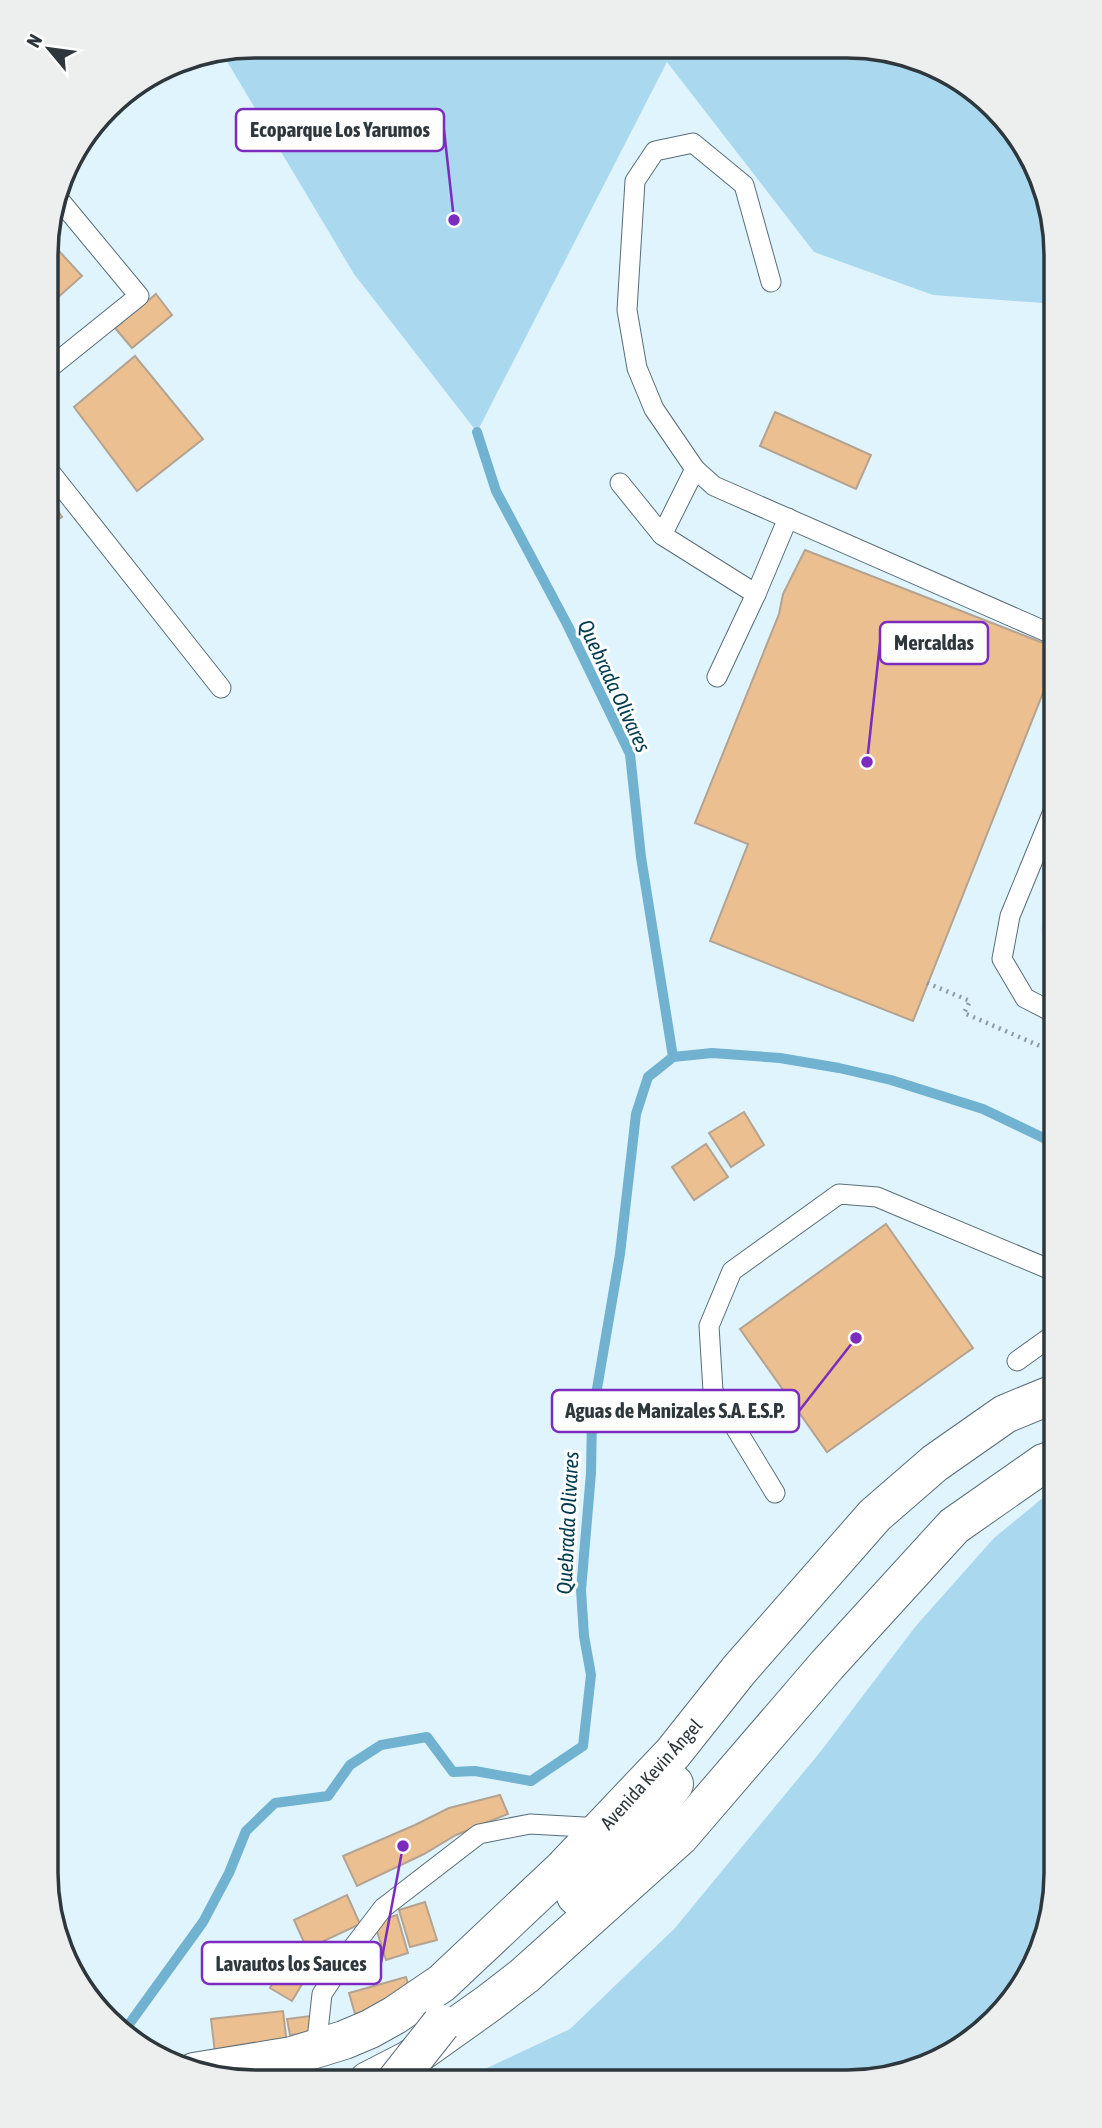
<svg xmlns="http://www.w3.org/2000/svg" width="1102" height="2128" viewBox="0 0 1102 2128" font-family="'Asap Condensed',sans-serif">
	<style>
		.built { fill: #cbecfd }
		.green { fill: #a9d8ef }
		.lines { fill: none; stroke-linecap: round; stroke-linejoin: round }
		.stream { stroke: #71b2d0; stroke-width: 10 }
		.building { fill: #ebbf90; stroke: #b4a391; stroke-width: 2 }
		.service-casing { stroke: #586e79; stroke-width: 21 }
		.primary-casing { stroke: #586e79; stroke-width: 40 }
		.path { stroke: #8c9ba3; stroke-width: 4.5; stroke-dasharray: 2 5; stroke-linecap: butt }
		.service { stroke: #fff; stroke-width: 19 }
		.primary { stroke: #fff; stroke-width: 38 }
		.primary-bridge-casing { stroke: #586e79; stroke-width: 40; stroke-linecap: butt }
		.primary-bridge { stroke: #fff; stroke-width: 38 }
		.labels { text-anchor: middle; stroke-width: 6; stroke-linejoin: round; paint-order: stroke }
		.street-label { font-size: 19px; fill: #2d373c; stroke: #fefefe }
		.water-label { font-size: 21px; font-style: italic; fill: #003b50; stroke: #fefefe }
		.rim { fill: none; stroke: #2d373c; stroke-width: 3.5 }
		.leader { fill: none; stroke: #7b2cbf; stroke-width: 2.5 }
		.callout-dot { fill: #7b2cbf; stroke: #fefefe; stroke-width: 2.5 }
		.callout { fill: #fefefe; stroke: #7b2cbf; stroke-width: 2.5 }
		.callout-label { font-size: 21px; text-anchor: middle; font-weight: bold; fill: #2d373c }
	</style>
	<rect width="100%" height="100%" fill="#e0f4fe"/>
	<!-- built -->
	<polygon class="built" points="1056,886 1056,956 1046,950 1041,930 1045,910"/>
	<!-- green -->
	<g class="green">
		<polygon points="255,46 887,49 985,97 1045,188 1056,255 1056,304 933,295 814,252 667,62 477,432 354,274 228,63 216,53"/>
		<polygon points="1056,1487 1056,1887 1041,1953 1013,2001 964,2047 914,2071 847,2082 480,2081 487,2068 570,2029 675,1928 821,1751 915,1627 994,1538"/>
	</g>
	<g class="lines">
		<!-- stream -->
		<g class="stream">
			<polyline points="477,432 496,491 567,624 630,754 641,857 673,1057"/>
			<polyline points="122,2034 203,1922 229,1873 246,1831 275,1803 328,1796 350,1765 381,1745 427,1737 453,1772 475,1771 531,1781 583,1746 591,1675 584,1636 581,1590 591,1473 592,1418 620,1254 636,1114 648,1077 673,1057 712,1053 780,1058 839,1068 891,1080 983,1109 1056,1144"/>
		</g>
	</g>
	<!-- building -->
	<g class="building">
		<polygon points="47,238 82,276 47,307"/>
		<polygon points="156,294 172,315 132,348 115,328"/>
		<polygon points="135,356 203,439 137,491 74,407"/>
		<polygon points="775,412 871,455 856,489 760,446"/>
		<polygon points="47,494 62,517 47,527"/>
		<polygon points="805,550 1056,648 1056,660 913,1021 710,941 748,844 695,823 779,614 783,594"/>
		<polygon points="744,1112 764,1145 731,1167 709,1133"/>
		<polygon points="706,1144 728,1177 694,1200 672,1167"/>
		<polygon points="886,1224 973,1348 827,1452 740,1329"/>
		<polygon points="500,1795 508,1814 456,1835 424,1854 357,1886 343,1856 415,1825 449,1808"/>
		<polygon points="347,1895 360,1924 307,1949 294,1920"/>
		<polygon points="425,1902 437,1940 410,1947 399,1910"/>
		<polygon points="397,1915 408,1953 386,1960 374,1922"/>
		<polygon points="291,1953 313,1966 292,2001 270,1988"/>
		<polygon points="406,1977 412,1998 355,2014 349,1993"/>
		<polygon points="283,2011 287,2045 215,2053 211,2019"/>
		<polygon points="310,2016 312,2032 290,2035 287,2019"/>
	</g>
	<g class="lines">
		<defs>
			<g id="service">
				<polyline points="771,282 744,185 693,143 655,151 635,181 627,310 637,368 654,409 695,469 714,486 1056,636"/>
				<polyline points="47,370 139,296 57,197"/>
				<polyline points="47,468 221,688"/>
				<polyline points="695,469 662,535 756,594 788,518"/>
				<polyline points="620,483 662,535"/>
				<polyline points="717,677 756,594"/>
				<polyline points="1056,1014 1025,998 1002,959 1010,916 1056,804"/>
				<polyline points="1017,1361 1056,1333"/>
				<polyline points="775,1493 713,1391 709,1326 732,1271 839,1194 877,1197 1056,1272"/>
				<polyline points="316,2049 322,1994 354,1946 383,1908 479,1834 530,1824 602,1828"/>
			</g>
			<g id="primary">
				<polyline points="576,1896 626,1847 674,1784"/>
				<polyline points="194,2072 292,2056 344,2040 370,2029 395,2015 442,1983 563,1869 673,1753 739,1670 875,1515 935,1463 1005,1414 1056,1393"/>
				<polyline points="368,2081 409,2060 489,2003 524,1976 680,1836 827,1665 954,1526 1044,1463 1056,1459"/>
			</g>
		</defs>
		<!-- service casing -->
		<use href="#service" class="service-casing"/>
		<!-- primary casing -->
		<use href="#primary" class="primary-casing"/>
		<!-- path -->
		<polyline class="path" points="927,983 970,1001 964,1013 1056,1053"/>
		<!-- service -->
		<use href="#service" class="service"/>
		<!-- primary -->
		<use href="#primary" class="primary"/>
		<defs>
			<polyline id="primary-bridge" points="396,2081 441,2024"/>
		</defs>
		<!-- primary-bridge casing -->
		<use href="#primary-bridge" class="primary-bridge-casing"/>
		<!-- primary-bridge -->
		<use href="#primary-bridge" class="primary-bridge"/>
	</g>
	<g class="labels">
		<!-- street labels -->
		<g class="street-label">
			<text transform="translate(651 1774) rotate(-48)" y="7">Avenida Kevin Ángel</text>
		</g>
		<!-- water labels -->
		<g class="water-label">
			<text transform="translate(614 686) rotate(65)" y="7">Quebrada Olivares</text>
			<text transform="translate(568 1523) rotate(-87)" y="7">Quebrada Olivares</text>
		</g>
	</g>
	<!-- crop -->
	<path d="M0 0H1102V2128H0ZM255 58H847A197 197 0 0 1 1044 255V1873A197 197 0 0 1 847 2070H255A197 197 0 0 1 58 1873V255A197 197 0 0 1 255 58Z" fill="#edeeee" fill-rule="evenodd"/>
	<path class="rim" d="M255 58H847A197 197 0 0 1 1044 255V1873A197 197 0 0 1 847 2070H255A197 197 0 0 1 58 1873V255A197 197 0 0 1 255 58Z"/>
	<!-- callouts -->
	<path class="leader" d="M454 220L444 130M867 762L880 643M856 1338L799 1411M403 1846L381 1963"/>
	<g class="callout-dot">
		<circle cx="454" cy="220" r="7"/>
		<circle cx="867" cy="762" r="7"/>
		<circle cx="856" cy="1338" r="7"/>
		<circle cx="403" cy="1846" r="7"/>
	</g>
	<g class="callout">
		<rect x="236" y="109" width="208" height="42" rx="7"/>
		<rect x="880" y="622" width="108" height="42" rx="7"/>
		<rect x="552" y="1390" width="247" height="42" rx="7"/>
		<rect x="202" y="1942" width="179" height="42" rx="7"/>
	</g>
	<g class="callout-label">
		<text x="340" y="137">Ecoparque Los Yarumos</text>
		<text x="934" y="650">Mercaldas</text>
		<text x="675" y="1418">Aguas de Manizales S.A. E.S.P.</text>
		<text x="291" y="1971">Lavautos los Sauces</text>
	</g>
	<!-- north arrow -->
	<g transform="translate(49 49) rotate(299)" stroke="#fefefe" stroke-width="5" paint-order="stroke">
	<path d="M0-5L12 26L0 18L-12 26Z" fill="#2d373c"/>
	<text y="-10" font-size="19" font-weight="bold" text-anchor="middle" fill="#2d373c">N</text>
	</g>
</svg>
